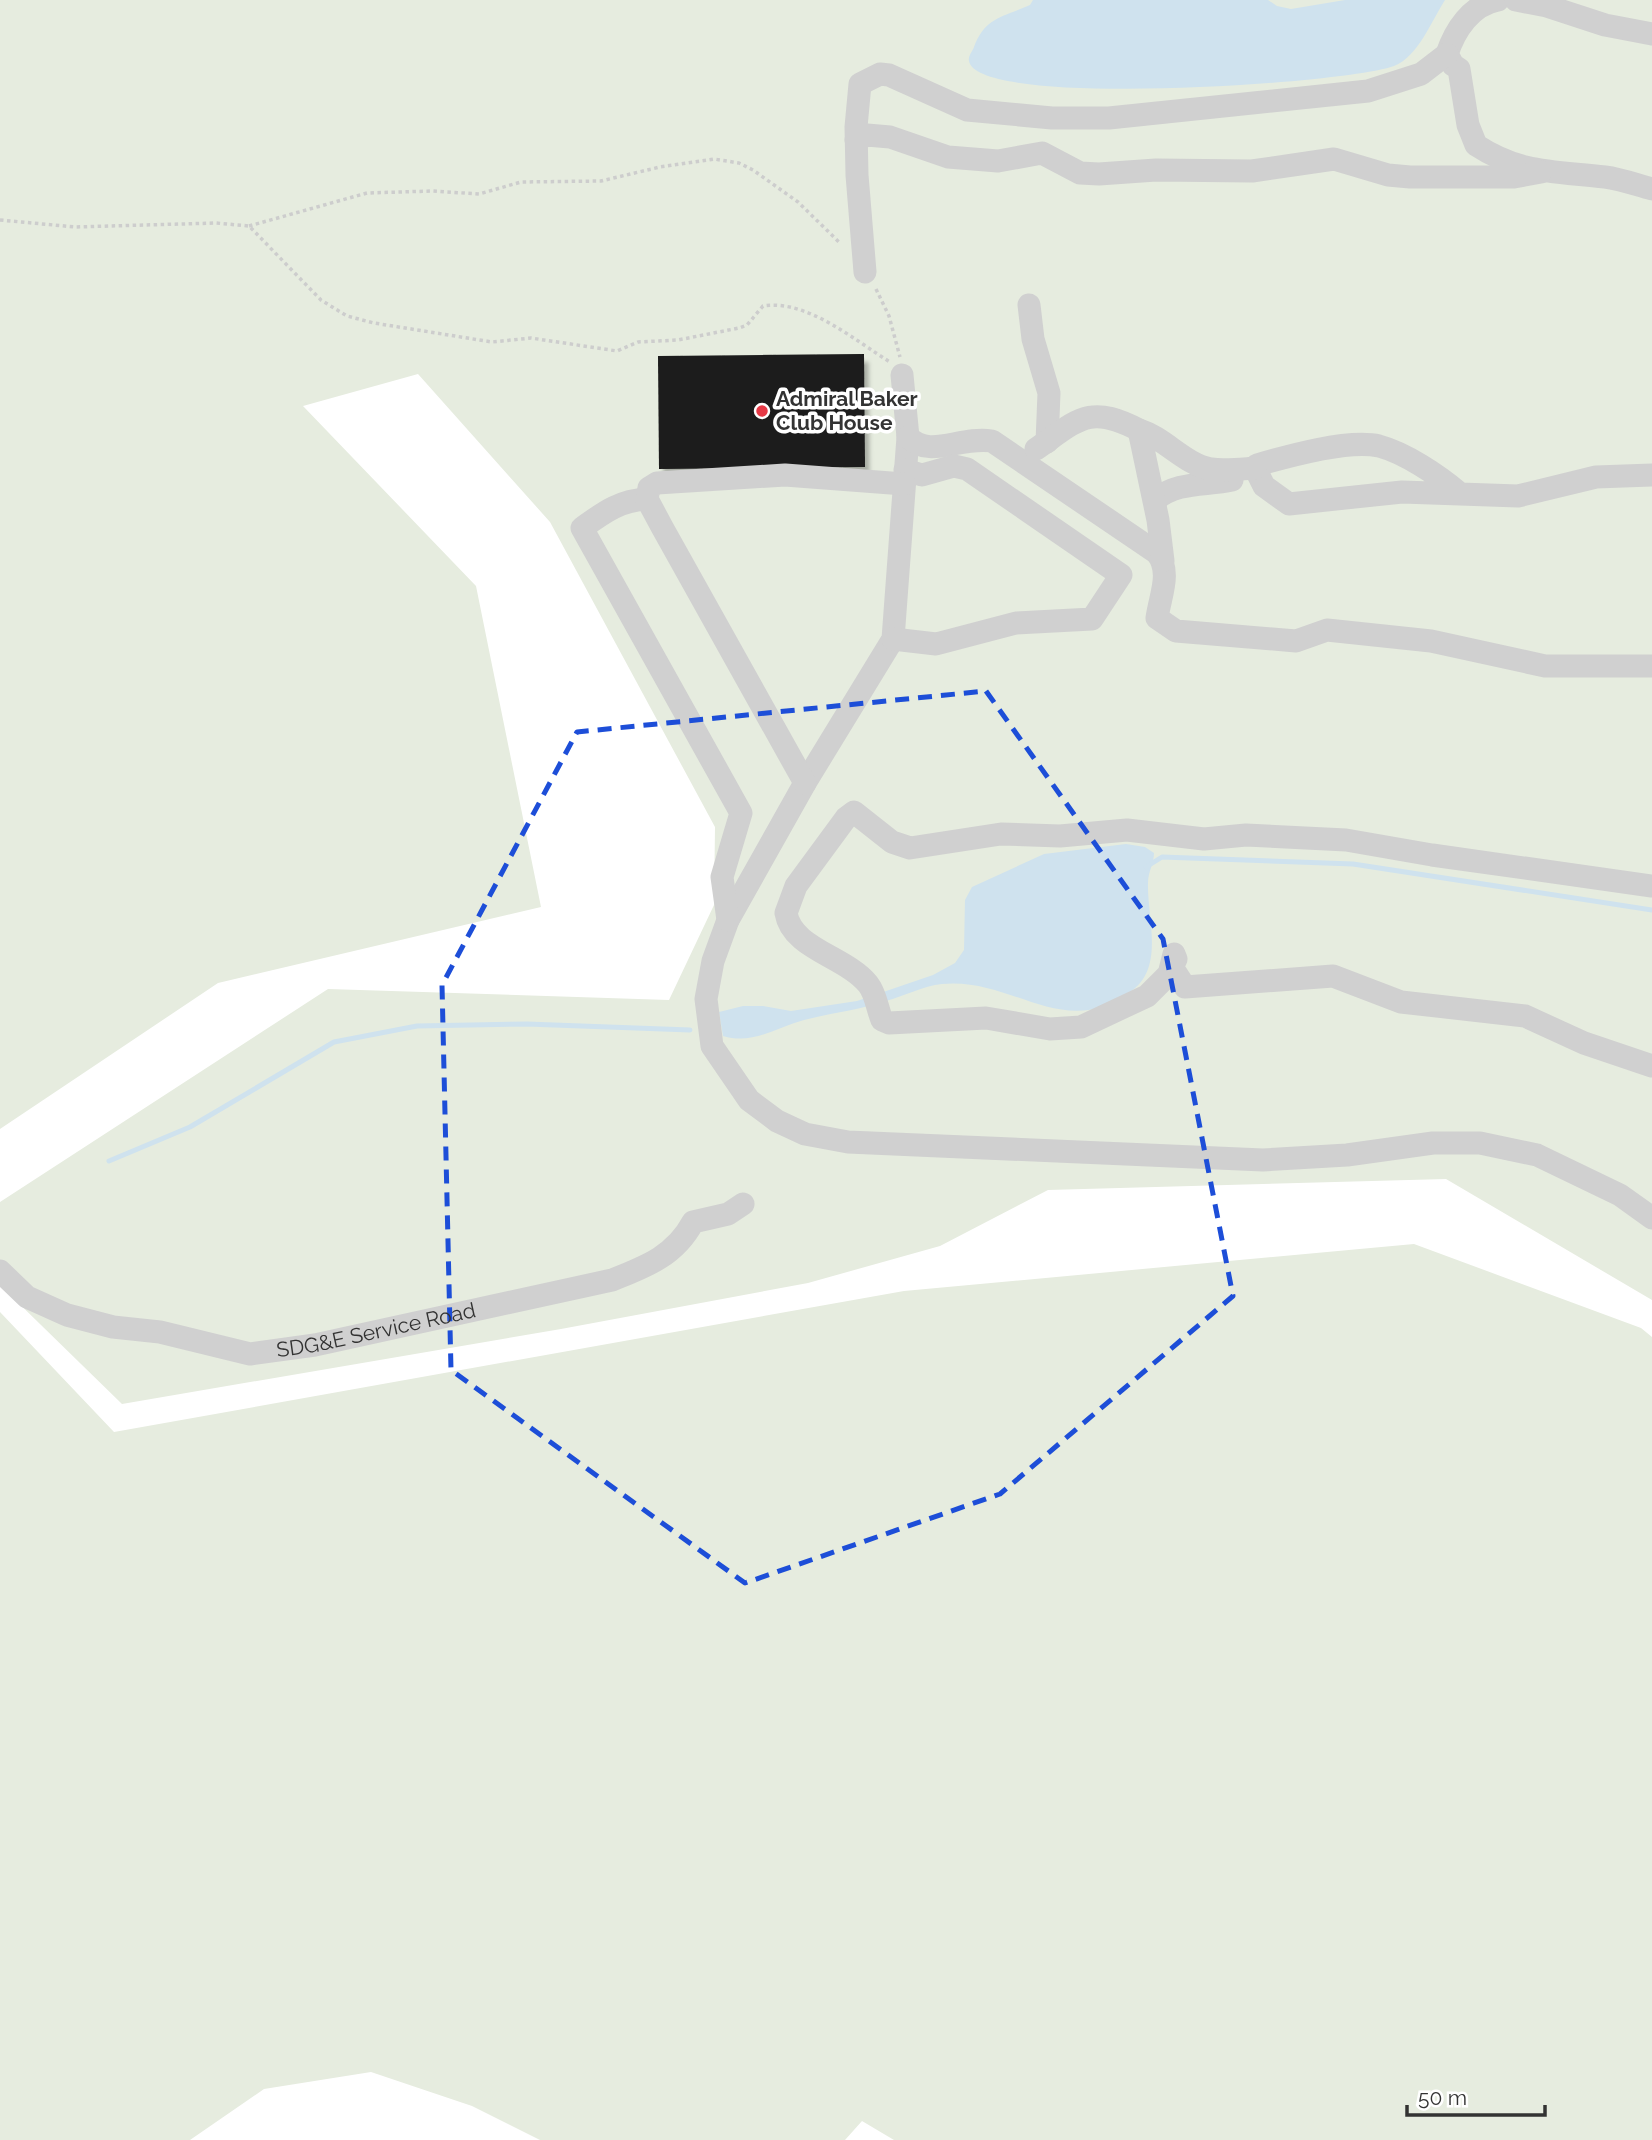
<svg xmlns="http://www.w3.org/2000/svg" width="1652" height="2140" viewBox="0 0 1652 2140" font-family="Raleway,sans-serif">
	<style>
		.green { fill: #e6ecdf }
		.water { fill: #cfe2ee }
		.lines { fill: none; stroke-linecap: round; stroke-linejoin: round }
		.stream { stroke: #cfe2ee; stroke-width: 5 }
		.building { fill: #1a1a1a; filter: url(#shadow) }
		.path { stroke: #cdcdcd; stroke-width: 3.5; stroke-dasharray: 3.5 3.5; stroke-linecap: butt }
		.minor { stroke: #d0d0d0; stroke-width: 23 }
		.marked { fill: none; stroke: #1d4ed8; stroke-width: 5; stroke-dasharray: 14 9; stroke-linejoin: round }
		.poi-dot { fill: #e63946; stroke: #fff; stroke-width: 2.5 }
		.labels { text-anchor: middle; stroke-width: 7; stroke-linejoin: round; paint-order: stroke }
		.poi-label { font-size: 21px; font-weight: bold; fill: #333; stroke: #fff; text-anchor: start }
		.street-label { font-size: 21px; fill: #333; stroke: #fff }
	</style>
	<defs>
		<filter id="shadow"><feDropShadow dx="4.5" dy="8" stdDeviation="2" flood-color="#0004"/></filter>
	</defs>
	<rect width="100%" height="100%" fill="#fff"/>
	<!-- green -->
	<g class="green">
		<polygon points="0,0 1652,0 1652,1300 1446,1179 1048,1190 940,1246 808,1283 561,1329 122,1404 0,1285 0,1202 328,989 669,1000 714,905 715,827 550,522 418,374 303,406 476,586 541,907 218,983 0,1129"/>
		<polygon points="1414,1244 1641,1328 1652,1337 1652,2140 894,2140 862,2121 845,2140 540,2140 472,2106 371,2072 264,2089 190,2140 0,2140 0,1312 114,1432 904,1291"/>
	</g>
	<!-- water -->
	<g class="water">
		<path d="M1033,0H1268L1277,6L1291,9L1345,0H1445C1432,20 1418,57 1394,66C1347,84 977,109 969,61C968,56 972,52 974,47C985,17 1003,17 1030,5Z"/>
		<path d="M1126,844L1145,847L1154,853C1154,863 1148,872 1148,883C1147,916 1164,965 1134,989C1065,1044 1015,977 942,984C923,986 904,996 886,1001C859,1010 831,1013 804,1020C775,1028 753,1045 723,1036L719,1012L743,1006H763L791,1011L857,1001L933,975L955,963L964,950L965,900L972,887L1044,854Z"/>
	</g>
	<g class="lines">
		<!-- stream -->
		<g class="stream">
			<polyline points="1146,867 1162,857 1353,864 1652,910"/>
			<polyline points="109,1161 190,1127 334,1042 417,1026 527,1024 690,1030"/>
		</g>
	</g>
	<!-- building -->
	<polygon class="building" points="864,354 865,467 659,469 658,356"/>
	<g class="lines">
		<!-- path -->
		<g class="path">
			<path d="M0,220L75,227L216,223L249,226L321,300L347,316L374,323L492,342L531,338L617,351L638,342L678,340L739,328L747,325L763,306C807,299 854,340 890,362"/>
			<polyline points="249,226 367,193 432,191 479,194 521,182 601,181 660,167 714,159 739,163 753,170 798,202 841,244"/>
			<polyline points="876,289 889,316 900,357"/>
		</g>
		<!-- minor -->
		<g class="minor">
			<path d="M1498,0C1471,5 1455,30 1447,54L1453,65L1459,69L1468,125L1476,145C1520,174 1555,171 1605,177C1621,179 1637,185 1652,189"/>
			<polyline points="1516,0 1547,6 1605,25 1652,34"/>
			<polyline points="856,140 867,135 890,137 948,157 998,161 1042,153 1080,173 1099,174 1156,170 1252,171 1334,159 1388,175 1410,177 1514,177 1541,172"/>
			<polyline points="865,272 857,175 856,127 860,84 880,74 889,75 967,110 1052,118 1109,118 1368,91 1421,74 1447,54"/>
			<polyline points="1029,305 1033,339 1049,393 1047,442"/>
			<polyline points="902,375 908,437 893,639 805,783 728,920 713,961 706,999 712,1046 749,1100 777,1121 805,1134 848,1142 1263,1160 1347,1155 1433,1143 1480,1143 1537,1155 1620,1195 1652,1218"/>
			<path d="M908,437C930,459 959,436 992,441L1157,553C1172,572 1160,596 1157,618L1176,631L1296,641L1327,630L1431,641L1545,666H1652"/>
			<path d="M1036,449C1079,419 1089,404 1139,430"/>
			<path d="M1458,492C1438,475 1405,453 1379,446C1348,439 1288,456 1257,465L1255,468L1264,486L1289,504L1402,492L1518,496L1596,477L1652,475"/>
			<path d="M647,499C620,500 603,513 582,528L741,813L722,877L728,920"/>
			<path d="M1155,500C1178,481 1204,486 1232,480"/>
			<path d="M1163,561L1158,520L1139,430C1165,438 1184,464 1211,469C1225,471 1241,469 1255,468"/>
			<polyline points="893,639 936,644 1016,623 1092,619 1121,575 967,469 954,466 922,475 905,470"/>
			<polyline points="805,783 662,527 647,499 649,488 657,483 785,475 904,484"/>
			<path d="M1652,886L1432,855L1346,840L1246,835L1204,839L1127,830L1060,836L1001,834L910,848L892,842L854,812L846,818L796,886L786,913C792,949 845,956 868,984C876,994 877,1008 882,1020L889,1023L986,1018L1050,1029L1081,1027L1147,996L1169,974L1174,954L1176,959L1172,967L1185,987L1333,976L1401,1002L1525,1016L1584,1043L1652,1066"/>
			<path id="s1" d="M0,1271L27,1297L67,1315L113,1327L160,1332L250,1354L315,1345L612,1280C645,1267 675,1256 693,1222L728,1214L743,1204"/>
		</g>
	</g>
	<!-- marked area -->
	<path class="marked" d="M986,691L1163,939L1233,1296L1000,1494L745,1583L451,1370L442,985L577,732Z"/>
	<!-- markers -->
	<circle class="poi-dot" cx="762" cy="411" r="7"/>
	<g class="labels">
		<!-- poi labels -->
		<g class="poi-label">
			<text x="776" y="406">Admiral Baker<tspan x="776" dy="24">Club House</tspan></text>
		</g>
		<!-- street labels -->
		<g class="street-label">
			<text dy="7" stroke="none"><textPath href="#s1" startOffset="397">SDG&amp;E Service Road</textPath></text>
		</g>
	</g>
	<!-- scale -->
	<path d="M1407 2105v10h138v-10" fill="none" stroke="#333333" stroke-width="3.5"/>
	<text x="1418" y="2105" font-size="21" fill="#333333" stroke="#ffffff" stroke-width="5" paint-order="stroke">50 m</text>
</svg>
